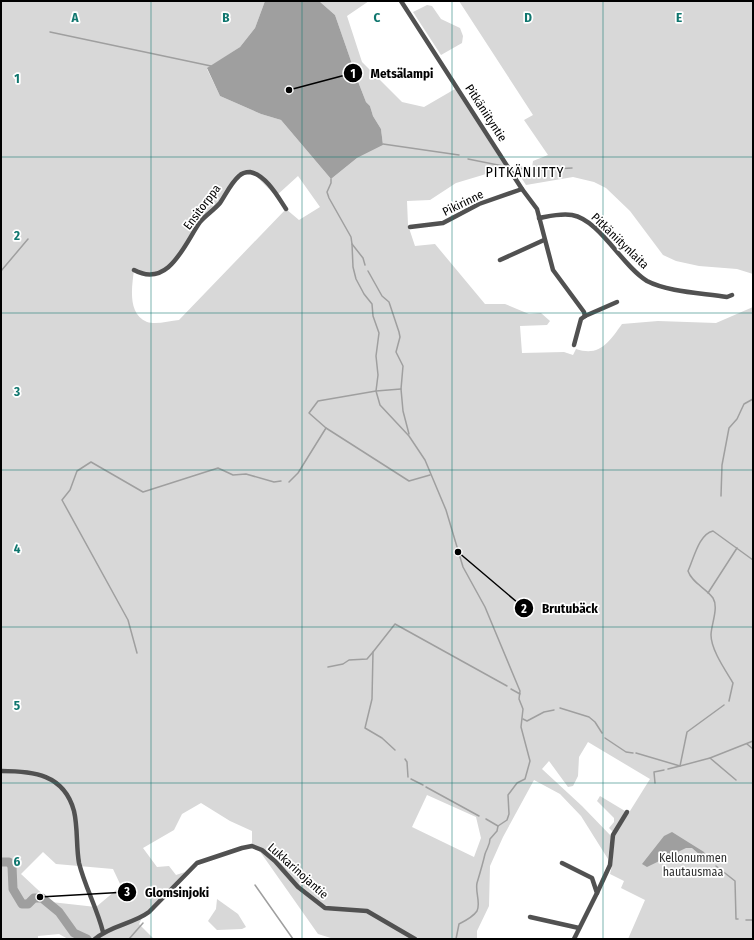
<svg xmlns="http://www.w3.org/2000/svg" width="754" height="940" viewBox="0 0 754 940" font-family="'Fira Sans Condensed',sans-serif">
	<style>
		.green { fill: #d8d8d8; fill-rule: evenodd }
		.water { fill: #9f9f9f }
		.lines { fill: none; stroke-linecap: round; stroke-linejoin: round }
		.stream { stroke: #9f9f9f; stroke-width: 1.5 }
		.river { stroke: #9f9f9f; stroke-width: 9 }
		.minor { stroke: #515151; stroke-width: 4.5 }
		.grid { fill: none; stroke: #0f766e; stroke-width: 1; stroke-opacity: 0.55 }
		.labels { text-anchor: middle; stroke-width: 3.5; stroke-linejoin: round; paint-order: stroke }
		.street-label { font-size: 12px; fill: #000; stroke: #fff }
		.park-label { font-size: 12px; fill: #2f2f2f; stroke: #fff }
		.quarter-label { font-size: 14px; letter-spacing: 1px; fill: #000; stroke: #fff }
		.grid-label { font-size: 13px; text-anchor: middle; font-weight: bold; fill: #0f766e; stroke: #fff; stroke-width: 3.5; stroke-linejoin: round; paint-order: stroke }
		.leader { fill: none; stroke: #000; stroke-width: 1.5 }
		.callout-dot { fill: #000; stroke: #fff; stroke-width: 1.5 }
		.mark-label { font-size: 12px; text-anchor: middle; font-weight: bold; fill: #fff }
		.callout-label { font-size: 13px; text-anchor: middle; font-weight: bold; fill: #000; stroke: #fff; stroke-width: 3.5; stroke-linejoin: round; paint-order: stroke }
	</style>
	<rect width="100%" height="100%" fill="#fff"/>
	<!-- green -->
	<g class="green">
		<path d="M1,1H265L255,28L240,47L207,69L220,96L261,114L281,120L331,179L357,158L383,145L381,129L373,116L370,106L366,102L359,84L335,15L319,1H369L347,16L362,62L402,102L424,107L455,89L506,168L456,183L430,200L407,201L408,225L415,246L435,244L485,304H505L529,314L541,313L550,321L547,325L520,326L522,353L564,352L573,355L576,349C600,357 609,342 622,324L658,321L716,323L753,307V939H628L645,900L621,888L624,881L610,874C614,861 612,848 615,835L650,779L588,742L579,757L578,776L573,786L568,787L549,761L542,769L582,806L611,836L608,859L581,816L560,794L534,780L503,837L490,866L489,906L477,931V939H334L318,934L261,853L252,845V831L230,821L201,803L182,814L174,830L143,848L157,867L169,866L176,875L185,872L142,918L139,924L154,939H68L59,934L38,936V939H1ZM242,173L254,174L276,196L298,176L320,207L299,220L286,209L179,320C169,321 156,325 147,322C127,314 132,286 134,270C144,272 154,274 164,270C183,260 193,231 206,216C218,202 230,188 242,173ZM427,795L476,817L481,838L474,857L412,827ZM43,852L56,864L113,869L121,886L96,907L51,902L21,874Z"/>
		<polygon points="459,1 753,2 753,274 737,269 699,266 676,261 663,255 630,211 606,188 594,182 573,177 526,185 513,165 532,168 533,161 548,155 524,120 533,115"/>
		<polygon points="427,5 432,6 441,19 460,28 463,36 462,43 441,55 413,12"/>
		<polygon points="600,796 625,811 613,832 609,828 614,822 614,818 597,801"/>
		<polygon points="217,899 238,914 246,927 242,929 217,930 208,921 216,909"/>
	</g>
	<!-- water -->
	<g class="water">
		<polygon points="265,1 319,1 335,15 359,84 366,102 370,106 373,116 381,129 383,145 357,158 331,179 281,120 261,114 220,96 207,68 240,47 255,28"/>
		<polygon points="672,832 704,852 708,859 706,860 692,848 686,848 647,867 642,864 664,836"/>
	</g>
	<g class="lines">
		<!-- stream -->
		<g class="stream">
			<polyline points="50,32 211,66"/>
			<polyline points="383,144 459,155"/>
			<polyline points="468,159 503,166"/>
			<polyline points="517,168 533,170 572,168"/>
			<path d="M331,179V183L327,192L329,198L351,237L352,244L353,267L356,279L364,294L372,304L373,316L379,333L376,356L378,375L376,391L380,405L409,436L425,460L446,510L463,567L485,607L520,691L519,699L523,709L521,727L530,761L525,779L517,783L508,795L509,814L507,820L498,826L497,831L490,839C490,845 487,848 485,854C483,863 480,873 477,883C475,892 481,903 477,911C473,917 465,921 459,924L456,939"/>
			<polyline points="352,244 363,258 365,265"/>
			<polyline points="1,271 28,239"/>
			<polyline points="368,271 382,296 389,302 399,332 400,337 396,352 403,366 401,389 403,411 409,434"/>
			<polyline points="326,428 309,413 318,401 376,391 401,389"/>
			<polyline points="289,482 298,473 326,428 409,481 430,475"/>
			<polyline points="721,496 722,465 729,428 737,419 744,404 753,399"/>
			<polyline points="708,593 737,548"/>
			<polyline points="137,653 128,620 62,500 70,490 77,471 91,462 143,492 218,468 233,475 246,474 274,482 281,481"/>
			<polyline points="328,667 343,664 349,660 367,659 373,652"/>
			<polyline points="511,689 520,694"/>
			<path d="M729,701L733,683C726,671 711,650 711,635C711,625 719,608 713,598C706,588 692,583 688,571C694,558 699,534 713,531L753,560"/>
			<polyline points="560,708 589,717 595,722 602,733"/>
			<polyline points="523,719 527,721 544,712 554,710"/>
			<polyline points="605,738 626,752 633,753"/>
			<polyline points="747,744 753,749"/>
			<polyline points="395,750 382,738 365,728 372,699 373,652 395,624 507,686"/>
			<polyline points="636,753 680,766 710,758 753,741"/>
			<polyline points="710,758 736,780"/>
			<polyline points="405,759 407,762 408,777"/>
			<polyline points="668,769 680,766 687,732 724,705"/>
			<polyline points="411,779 423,785"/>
			<polyline points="655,783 654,772 664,770"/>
			<polyline points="426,787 479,816"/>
			<polyline points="486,819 498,826"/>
			<polyline points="708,859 712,863"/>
			<polyline points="716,866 735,881 736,919 738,919"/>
			<polyline points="255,885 293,939"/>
			<polyline points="746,920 753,920"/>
			<polyline points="129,939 143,923"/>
		</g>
		<!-- river -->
		<polyline class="river" points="1,862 9,862 12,866 13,889 22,904 28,904 34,898 42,898 59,912 74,933 87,939"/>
		<!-- minor -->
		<g class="minor">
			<polyline points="401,1 522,189 537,209 553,270 584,312 585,316"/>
			<path d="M539,218C550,216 561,213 572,215C600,220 622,266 647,281C668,292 703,293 727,297L732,295"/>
			<polyline points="410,227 443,223 479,204 522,189"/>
			<polyline points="500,260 544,240"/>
			<path d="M134,270C169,289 185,243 200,222C206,215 214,210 220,203C226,194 231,183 239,176C242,173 246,172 250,172C266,175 278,197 286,209"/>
			<polyline points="585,316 617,302"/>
			<polyline points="574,345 581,319 585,316"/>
			<path d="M1,771C33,771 64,774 74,811C78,828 76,846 79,863C85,887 97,908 103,932"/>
			<polyline points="562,863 592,878 597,893 574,939"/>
			<polyline points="597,893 610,865 613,835 627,812"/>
			<polyline points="530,917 579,928"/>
			<path d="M95,939C111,925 133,924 149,912L197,863L242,848L252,846L262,850L275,861L298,887L325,908L367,911L415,939"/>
		</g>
	</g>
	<!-- grid -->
	<path class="grid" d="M151,1V939M302,1V939M452,1V939M603,1V939M1,157H753M1,313H753M1,470H753M1,627H753M1,783H753"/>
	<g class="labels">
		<!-- street labels -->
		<g class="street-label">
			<text transform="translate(486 113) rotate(57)" y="4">Pitkäniityntie</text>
			<text transform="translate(463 203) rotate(-26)" y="4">Pikirinne</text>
			<text transform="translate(202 207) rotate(-53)" y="4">Ensitorppa</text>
			<text transform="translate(620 241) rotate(44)" y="4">Pitkäniitynlaita</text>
			<text transform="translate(298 871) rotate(42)" y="4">Lukkarinojantie</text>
		</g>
		<!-- park labels -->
		<g class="park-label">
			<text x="693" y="862">Kellonummen<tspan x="693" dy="14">hautausmaa</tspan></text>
		</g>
		<!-- quarter labels -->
		<g class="quarter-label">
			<text x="525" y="177">PITKÄNIITTY</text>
		</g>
	</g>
	<g class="grid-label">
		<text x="75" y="22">A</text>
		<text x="226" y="22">B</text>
		<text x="377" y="22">C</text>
		<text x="528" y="22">D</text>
		<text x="679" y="22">E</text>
		<text x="17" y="83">1</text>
		<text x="17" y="240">2</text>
		<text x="17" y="396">3</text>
		<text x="17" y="553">4</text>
		<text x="17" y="710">5</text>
		<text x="17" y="866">6</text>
	</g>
	<!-- callouts -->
	<path class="leader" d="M289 90L353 73M458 552L524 608M40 897L127 892"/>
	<g class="callout-dot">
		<circle cx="289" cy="90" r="4"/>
		<circle cx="458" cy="552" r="4"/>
		<circle cx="40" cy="897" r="4"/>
		<circle cx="353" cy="73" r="10"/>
		<circle cx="524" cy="608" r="10"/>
		<circle cx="127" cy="892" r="10"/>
	</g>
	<g class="mark-label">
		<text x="353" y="78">1</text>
		<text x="524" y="613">2</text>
		<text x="127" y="896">3</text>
	</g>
	<g class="callout-label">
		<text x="402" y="78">Metsälampi</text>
		<text x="570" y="613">Brutubäck</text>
		<text x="177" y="897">Glomsinjoki</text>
	</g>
	<!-- border -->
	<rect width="754" height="940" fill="none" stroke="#000000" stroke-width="4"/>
</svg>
